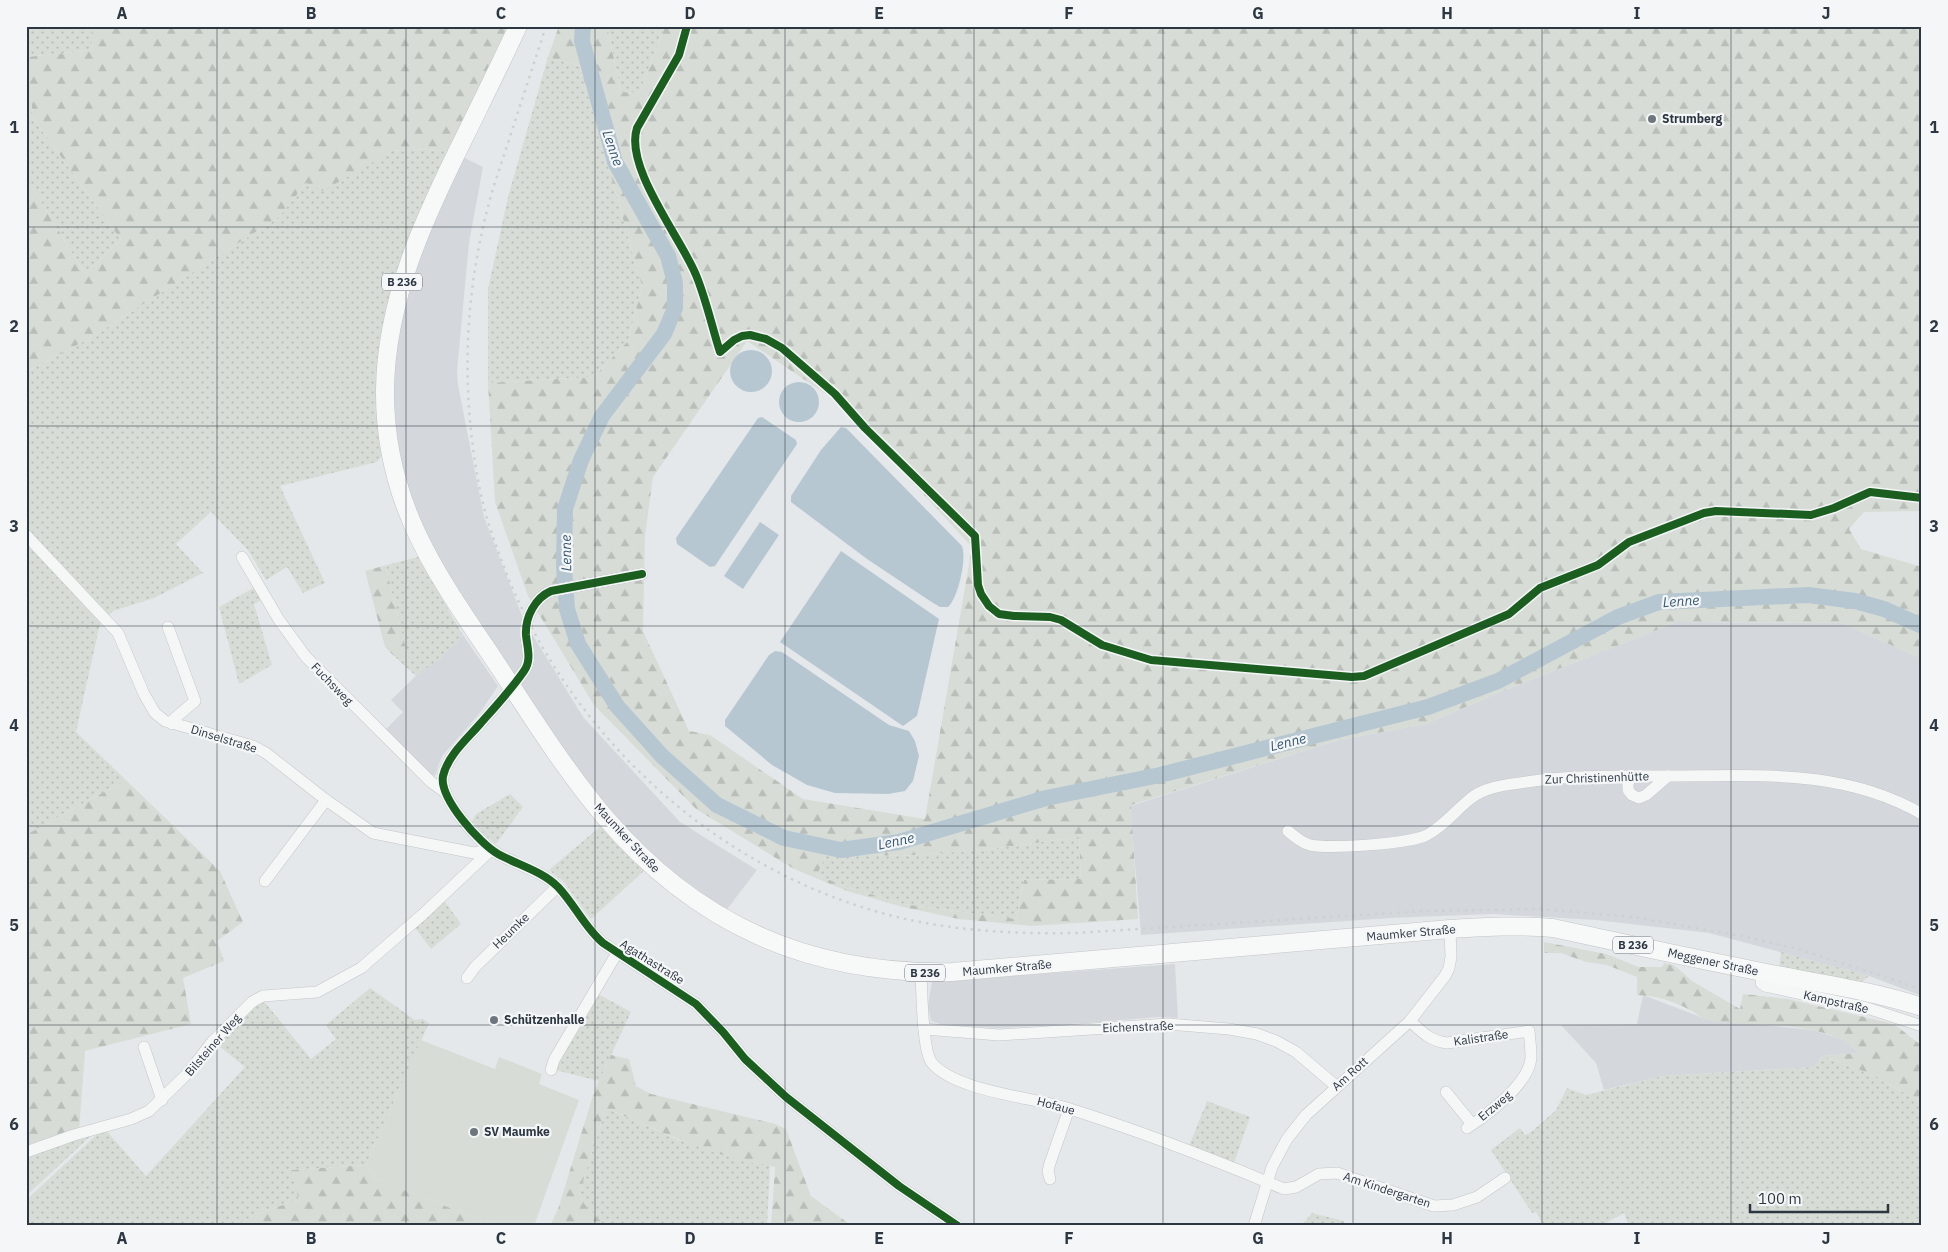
<svg xmlns="http://www.w3.org/2000/svg" width="1948" height="1252" viewBox="0 0 1948 1252" font-family="'IBM Plex Sans',sans-serif">
	<style>
		.built { fill: #d4d8dd }
		.grass { fill: url(#grass-dots) }
		.forest { fill: url(#forest-firs); fill-rule: evenodd }
		.garden { fill: #d7ddd6 }
		.water { fill: #b7c7d2 }
		.lines { fill: none; stroke-linecap: round; stroke-linejoin: round }
		.river { stroke: #b7c7d2; stroke-width: 16 }
		.minor-casing { stroke: #c3c6c8; stroke-width: 12 }
		.primary-casing { stroke: #c2c5c7; stroke-width: 19 }
		.minor { stroke: #f5f6f6; stroke-width: 11 }
		.primary { stroke: #f7f8f8; stroke-width: 18 }
		.rail { stroke: #ced0d1; stroke-width: 2.5; stroke-dasharray: 2.5 5; stroke-linecap: butt }
		.cycleway-casing { stroke: #f4f6f8; stroke-width: 11 }
		.cycleway { stroke: #1b5e20; stroke-width: 8 }
		.grid { fill: none; stroke: #2d3742; stroke-width: 1; stroke-opacity: 0.55 }
		.poi-dot { fill: #6d757d; stroke: #f4f6f8; stroke-width: 2 }
		.labels { text-anchor: middle; stroke-width: 4.5; stroke-linejoin: round; paint-order: stroke }
		.shield { fill: #f4f6f8; stroke: #697079; stroke-width: 1 }
		.shield-label { font-size: 11px; font-weight: bold; fill: #2d3742 }
		.poi-label { font-size: 12px; font-weight: bold; fill: #2d3742; stroke: #f4f6f8; text-anchor: start }
		.street-label { font-size: 12px; fill: #2d3742; stroke: #f4f6f8 }
		.water-label { font-size: 14px; font-style: italic; fill: #3a5a73; stroke: #f4f6f8 }
		.neatline { fill: none; stroke: #2d3742; stroke-width: 2 }
		.grid-label { font-size: 16px; text-anchor: middle; font-weight: bold; fill: #2d3742 }
	</style>
	<defs>
		<pattern id="grass-dots" width="8" height="8" patternUnits="userSpaceOnUse" patternTransform="scale(1.25)"><rect width="8" height="8" fill="#d7ddd6"/><path d="M2 2h.1M6 6h.1" fill="none" stroke="#b9beb9" stroke-width="1.8" stroke-linecap="round"/></pattern>
		<pattern id="forest-firs" width="22" height="20" patternUnits="userSpaceOnUse" patternTransform="scale(1.25)"><rect width="22" height="20" fill="#d7ddd6"/><path d="M5 1l3.5 6h-7zM16 11l3.5 6h-7z" fill="#b9beb9"/></pattern>
	</defs>
	<rect width="100%" height="100%" fill="#e5e8ea"/>
	<!-- built -->
	<g class="built">
		<polygon points="461,156 483,167 469,243 457,371 458,385 484,517 524,621 583,717 680,822 757,870 725,912 668,874 605,809 443,575 400,474 390,385 400,305"/>
		<polygon points="1677,622 1842,623 1922,659 1922,996 1869,976 1709,933 1596,920 1493,914 1391,918 1141,935 1130,806 1338,740 1426,724 1500,692"/>
		<polygon points="463,635 498,686 479,714 442,756 435,776 427,773 384,731 403,712 391,700 420,672 438,660"/>
		<polygon points="1175,964 1178,1018 1158,1017 1089,1023 998,1028 940,1024 931,1021 928,1005 932,982"/>
		<polygon points="1643,995 1706,1019 1813,1030 1844,1040 1860,1053 1823,1056 1814,1067 1663,1076 1604,1090 1596,1063 1561,1025 1637,1024"/>
	</g>
	<!-- grass -->
	<g class="grass">
		<polygon points="26,26 91,26 93,50 28,57 33,118 121,240 85,274 26,177"/>
		<polygon points="607,26 665,26 639,93 621,92"/>
		<polygon points="548,57 580,66 642,286 628,341 594,377 488,383 488,289 508,197"/>
		<polygon points="429,149 451,152 414,231 389,297 378,400 384,453 377,462 280,486 325,583 303,593 287,567 266,580 248,550 211,512 176,544 203,573 154,598 113,611 108,616 26,531 26,372 92,337 279,217 306,183 323,190 392,151"/>
		<polygon points="26,539 102,622 99,628 76,732 126,780 26,835"/>
		<polygon points="418,557 463,635 438,660 416,676 394,656 409,661 386,568 390,564"/>
		<polygon points="255,587 263,599 254,604 272,665 239,684 219,607"/>
		<polygon points="510,794 523,807 496,844 486,836 472,821 476,814"/>
		<polygon points="601,826 645,870 591,919 564,882 549,870"/>
		<polygon points="1079,837 1081,879 1024,880 1016,919 903,904 847,887 817,875 827,853 900,856 982,850"/>
		<polygon points="443,899 461,924 431,949 415,928"/>
		<polygon points="1781,952 1869,976 1861,983 1779,968"/>
		<polygon points="370,988 415,1020 423,1019 429,1023 366,1165 292,1170 299,1200 255,1214 237,1226 26,1226 26,1200 104,1128 146,1176 245,1067 215,1043 237,1019 263,1000 311,1059 336,1039 326,1025"/>
		<polygon points="598,994 631,1012 599,1081 555,1070 556,1065"/>
		<polygon points="1823,1056 1863,1071 1922,1102 1922,1226 1629,1226 1624,1213 1601,1226 1544,1226 1536,1212 1532,1213 1491,1150 1520,1128 1525,1135 1530,1133 1556,1110 1567,1088 1586,1095 1663,1076 1814,1067"/>
		<polygon points="1207,1101 1250,1117 1234,1163 1189,1146"/>
		<polygon points="606,1108 679,1140 770,1166 767,1226 605,1226 578,1197"/>
		<polygon points="93,1134 26,1196 26,1155"/>
		<polygon points="1312,1213 1344,1221 1344,1226 1301,1226"/>
	</g>
	<!-- forest -->
	<g class="forest">
		<polygon points="91,26 514,26 451,152 429,149 392,151 323,191 306,183 279,217 92,337 26,372 26,177 85,274 121,240 33,118 27,57 93,50"/>
		<path d="M559,26H607L621,92L639,93L665,26H1922V511L1864,512L1849,529L1861,549L1922,567V659L1842,623L1677,622L1500,692L1426,724L1338,740L1131,805L1138,919L1032,926L959,919L903,907L847,891L794,869L696,809L594,705L528,596L495,502L488,383L594,377L628,341L642,286L580,66L548,57ZM747,341L839,403L972,547L925,819L803,799L710,735L689,731L643,631L645,536L653,477ZM1079,837L1081,879L1024,880L1016,919L903,904L847,887L817,875L827,853L900,856L982,850Z"/>
		<polygon points="390,564 386,568 409,661 394,656 385,647 365,571"/>
		<polygon points="126,780 220,871 243,922 217,941 224,961 183,978 191,1024 85,1051 79,1131 26,1149 26,835"/>
		<path d="M1544,942L1606,954L1639,967H1662L1664,963L1674,965L1692,981L1740,1009L1743,994L1788,999L1894,1024L1922,1046V1102L1863,1071L1823,1056L1860,1053C1824,1018 1755,1028 1708,1020C1701,1018 1695,1012 1688,1009C1671,1000 1656,996 1637,995V977L1607,965L1586,962L1561,953H1544Z"/>
		<path d="M611,1055L629,1059L636,1086L651,1094L775,1124L786,1129L811,1196L852,1226H771L775,1167C718,1159 659,1131 606,1108L578,1197L605,1226H550L558,1209L595,1089Z"/>
		<polygon points="366,1165 376,1179 497,1226 237,1226 255,1214 299,1200 291,1170"/>
	</g>
	<!-- garden -->
	<polygon class="garden" points="421,1040 495,1069 499,1057 542,1074 539,1084 579,1100 534,1226 497,1226 376,1179 366,1165"/>
	<!-- water -->
	<g class="water">
		<circle cx="751" cy="371" r="21"/>
		<circle cx="799" cy="402" r="20"/>
		<polygon points="762,417 796,440 797,444 715,566 710,567 677,544 676,538 758,418"/>
		<path d="M841,427L846,428L962,546C967,559 958,598 948,607H940L930,601L867,559L791,502V496L821,450Z"/>
		<polygon points="760,522 779,535 743,589 724,576"/>
		<polygon points="841,551 939,619 917,716 903,726 780,642"/>
		<polygon points="775,651 782,652 889,725 909,731 915,741 919,756 913,781 905,791 888,794 835,793 807,785 772,765 725,726 725,720 769,655"/>
	</g>
	<g class="lines">
		<!-- river -->
		<polyline class="river" points="583,26 582,41 615,162 668,256 675,283 675,308 664,334 602,416 581,460 565,509 564,566 567,609 578,644 617,706 662,756 717,805 784,838 841,850 899,842 1046,798 1160,775 1428,707 1498,681 1618,617 1659,602 1808,595 1855,601 1884,609 1922,626"/>
		<defs>
			<g id="minor">
				<polyline points="26,535 118,633 144,694 155,713 165,721 253,746 266,753 326,800 373,833 474,853 491,849"/>
				<polyline points="242,557 279,620 306,657 431,782 445,792"/>
				<path d="M642,574L551,591C535,598 525,617 526,635C527,647 532,660 524,671C511,690 495,707 480,724C467,739 448,755 443,776C439,798 480,844 498,854C518,865 542,871 558,887C575,905 585,928 603,943L696,1004L723,1032L745,1059L786,1097L899,1186L958,1226"/>
				<polyline points="168,627 195,701 174,719 172,724"/>
				<polyline points="1632,776 1628,783 1628,790 1632,795 1639,798 1646,795 1668,776"/>
				<path d="M1288,831C1295,837 1302,843 1310,845C1330,849 1409,844 1427,835C1444,826 1455,811 1470,799C1483,788 1503,785 1520,783C1568,775 1618,776 1667,776C1756,776 1842,768 1922,814"/>
				<polyline points="265,881 326,800"/>
				<polyline points="1762,972 1761,983 1765,986 1867,1008 1922,1026"/>
				<path d="M921,973C922,990 922,1051 932,1063C957,1092 1033,1097 1070,1109C1143,1132 1215,1160 1284,1189L1296,1187L1319,1174L1337,1173L1434,1206L1453,1205L1477,1197L1505,1178"/>
				<polyline points="467,978 475,967 557,887"/>
				<path d="M1410,1021C1422,1032 1430,1041 1447,1043L1529,1031C1530,1040 1531,1050 1531,1058C1529,1084 1487,1115 1467,1128"/>
				<polyline points="924,1029 999,1035 1168,1024 1229,1029 1257,1034 1276,1041 1296,1052 1336,1086"/>
				<polyline points="144,1047 162,1100"/>
				<polyline points="551,1070 554,1060 617,953"/>
				<polyline points="1446,1092 1472,1124"/>
				<polyline points="26,1152 74,1135 131,1119 149,1111 188,1073 212,1042 252,1002 263,996 317,992 361,968 422,915 490,851"/>
				<polyline points="1050,1179 1048,1171 1050,1163 1069,1109"/>
				<polyline points="1254,1226 1272,1167 1287,1139 1306,1115 1410,1021 1445,976 1449,968 1451,957 1450,929"/>
			</g>
			<path id="primary" d="M518,26C501,63 483,99 465,136C425,216 386,299 385,390C384,500 434,571 493,658C528,711 562,766 603,815C696,925 810,975 952,972L1450,929C1485,927 1518,925 1553,928C1622,943 1692,958 1762,972C1815,983 1870,990 1922,1007"/>
		</defs>
		<!-- minor casing -->
		<use href="#minor" class="minor-casing"/>
		<!-- primary casing -->
		<use href="#primary" class="primary-casing"/>
		<!-- minor -->
		<use href="#minor" class="minor"/>
		<!-- primary -->
		<use href="#primary" class="primary"/>
		<!-- rail -->
		<path class="rail" d="M546,26L492,192C464,290 460,390 480,490C486,521 498,551 509,580C577,742 718,870 889,915C951,931 1012,934 1076,933L1425,911L1539,909L1633,917L1742,936L1798,949L1901,982L1922,991"/>
		<defs>
			<g id="cycleway">
				<path d="M687,26L679,55L637,128C624,167 681,238 696,275C706,299 712,327 720,352L734,340L742,336L750,335L766,339L782,348L835,394L865,428L975,536L978,585L981,594L989,606L999,614L1014,616L1050,617L1061,620L1102,645L1151,660L1352,677L1364,676L1509,614L1540,588L1598,565L1629,542L1704,513L1716,511L1811,515L1834,508L1870,492L1922,498"/>
				<path d="M642,574L551,591C535,598 525,617 526,635C527,647 532,660 524,671C511,690 495,707 480,724C467,739 448,755 443,776C439,798 480,844 498,854C518,865 542,871 558,887C575,905 585,928 603,943L696,1004L723,1032L745,1059L786,1097L899,1186L958,1226"/>
			</g>
		</defs>
		<!-- cycleway casing -->
		<use href="#cycleway" class="cycleway-casing"/>
		<!-- cycleway -->
		<use href="#cycleway" class="cycleway"/>
	</g>
	<!-- grid -->
	<path class="grid" d="M217,26V1226M406,26V1226M595,26V1226M785,26V1226M974,26V1226M1163,26V1226M1353,26V1226M1542,26V1226M1731,26V1226M26,227H1922M26,426H1922M26,626H1922M26,826H1922M26,1025H1922"/>
	<!-- markers -->
	<g class="poi-dot">
		<circle cx="1652" cy="119" r="5"/>
		<circle cx="494" cy="1020" r="5"/>
		<circle cx="474" cy="1132" r="5"/>
	</g>
	<g class="labels">
		<!-- shield labels -->
		<g class="shield">
			<rect x="382" y="273.5" width="40" height="17" rx="4"/>
			<rect x="1613" y="936.5" width="40" height="17" rx="4"/>
			<rect x="905" y="964.5" width="40" height="17" rx="4"/>
		</g>
		<g class="shield-label">
			<text x="402" y="286">B 236</text>
			<text x="1633" y="949">B 236</text>
			<text x="925" y="977">B 236</text>
		</g>
		<!-- poi labels -->
		<g class="poi-label">
			<text x="1662" y="123">Strumberg</text>
			<text x="504" y="1024">Schützenhalle</text>
			<text x="484" y="1136">SV Maumke</text>
		</g>
		<!-- street labels -->
		<g class="street-label">
			<text transform="translate(332 684) rotate(46)" y="4">Fuchsweg</text>
			<text transform="translate(224 739) rotate(17)" y="4">Dinselstraße</text>
			<text transform="translate(1597 778) rotate(-2)" y="4">Zur Christinenhütte</text>
			<text transform="translate(627 838) rotate(47)" y="4">Maumker Straße</text>
			<text transform="translate(511 931) rotate(-44)" y="4">Heumke</text>
			<text transform="translate(1411 933) rotate(-5)" y="4">Maumker Straße</text>
			<text transform="translate(652 962) rotate(32)" y="4">Agathastraße</text>
			<text transform="translate(1713 962) rotate(12)" y="4">Meggener Straße</text>
			<text transform="translate(1007 968) rotate(-5)" y="4">Maumker Straße</text>
			<text transform="translate(1836 1002) rotate(13)" y="4">Kampstraße</text>
			<text transform="translate(1138 1027) rotate(-2)" y="4">Eichenstraße</text>
			<text transform="translate(1481 1038) rotate(-8)" y="4">Kalistraße</text>
			<text transform="translate(213 1045) rotate(-49)" y="4">Bilsteiner Weg</text>
			<text transform="translate(1350 1074) rotate(-42)" y="4">Am Rott</text>
			<text transform="translate(1056 1106) rotate(15)" y="4">Hofaue</text>
			<text transform="translate(1495 1106) rotate(-40)" y="4">Erzweg</text>
			<text transform="translate(1387 1190) rotate(18)" y="4">Am Kindergarten</text>
		</g>
		<!-- water labels -->
		<g class="water-label">
			<text transform="translate(613 148) rotate(71)" y="5">Lenne</text>
			<text transform="translate(566 553) rotate(-91)" y="5">Lenne</text>
			<text transform="translate(1681 601) rotate(-4)" y="5">Lenne</text>
			<text transform="translate(1288 742) rotate(-14)" y="5">Lenne</text>
			<text transform="translate(896 841) rotate(-12)" y="5">Lenne</text>
		</g>
	</g>
	<!-- border -->
	<rect width="1948" height="1252" fill="none" stroke="#f4f6f8" stroke-width="55"/>
	<!-- scale -->
	<path d="M1750 1204v8h138v-8" fill="none" stroke="#2d3742" stroke-width="2.5"/>
	<text x="1758" y="1204" font-size="15" fill="#2d3742" stroke="#f4f6f8" stroke-width="4" paint-order="stroke">100 m</text>
	<rect x="28" y="28" width="1892" height="1196" class="neatline"/>
	<g class="grid-label">
		<text x="122" y="19">A</text>
		<text x="311" y="19">B</text>
		<text x="501" y="19">C</text>
		<text x="690" y="19">D</text>
		<text x="879" y="19">E</text>
		<text x="1069" y="19">F</text>
		<text x="1258" y="19">G</text>
		<text x="1447" y="19">H</text>
		<text x="1637" y="19">I</text>
		<text x="1826" y="19">J</text>
		<text x="14" y="133">1</text>
		<text x="1934" y="133">1</text>
		<text x="14" y="332">2</text>
		<text x="1934" y="332">2</text>
		<text x="14" y="532">3</text>
		<text x="1934" y="532">3</text>
		<text x="14" y="731">4</text>
		<text x="1934" y="731">4</text>
		<text x="14" y="931">5</text>
		<text x="1934" y="931">5</text>
		<text x="14" y="1130">6</text>
		<text x="1934" y="1130">6</text>
		<text x="122" y="1244">A</text>
		<text x="311" y="1244">B</text>
		<text x="501" y="1244">C</text>
		<text x="690" y="1244">D</text>
		<text x="879" y="1244">E</text>
		<text x="1069" y="1244">F</text>
		<text x="1258" y="1244">G</text>
		<text x="1447" y="1244">H</text>
		<text x="1637" y="1244">I</text>
		<text x="1826" y="1244">J</text>
	</g>
</svg>
